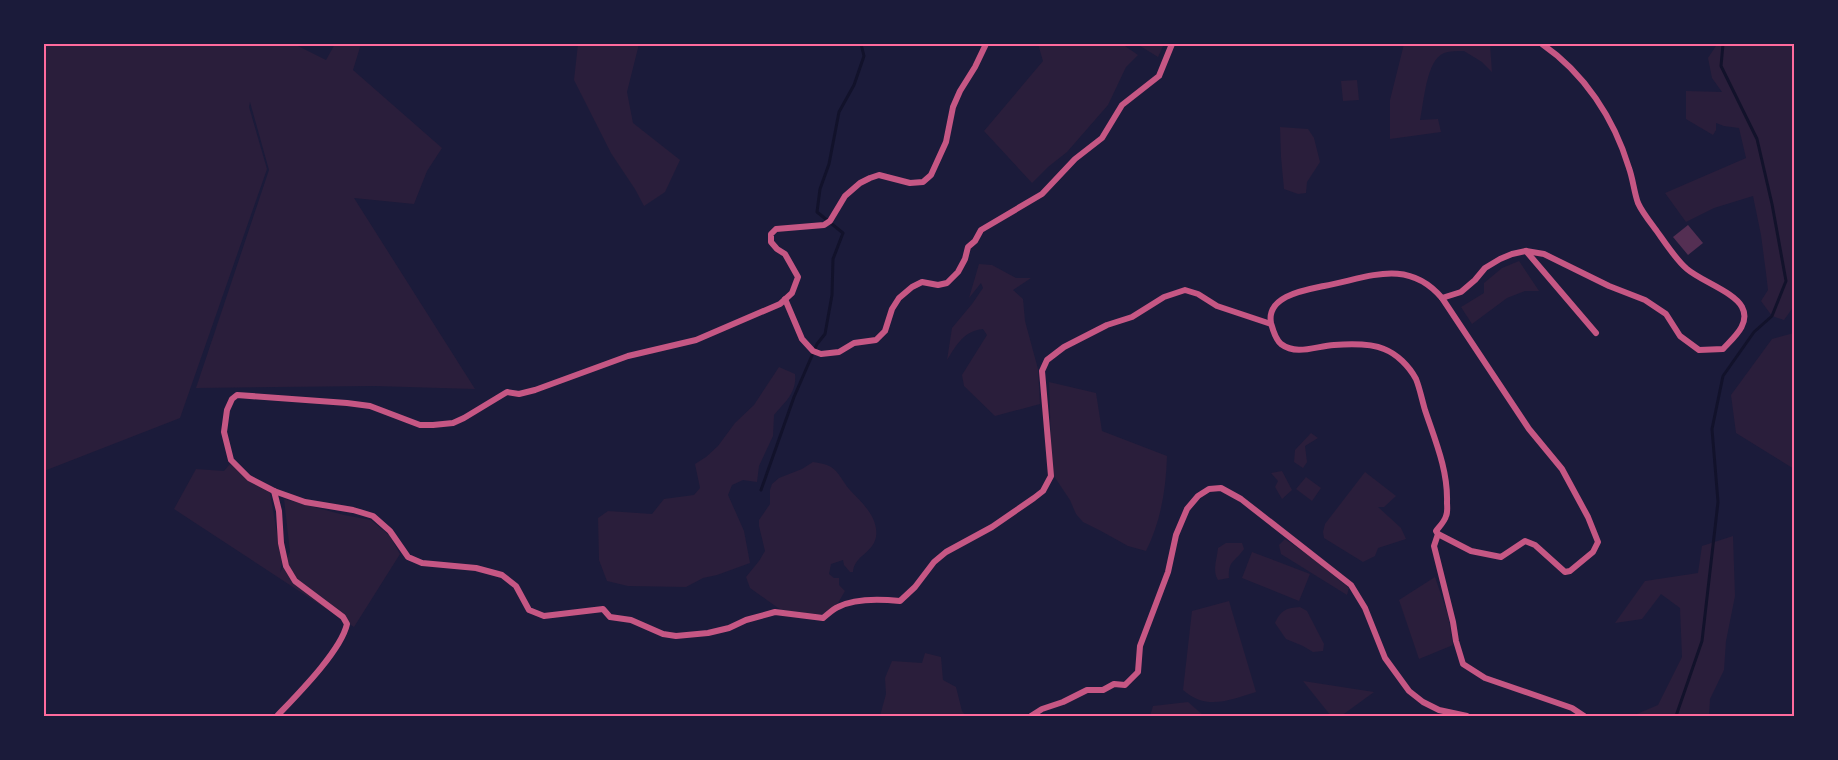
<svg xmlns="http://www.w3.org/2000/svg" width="1838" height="760" viewBox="0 0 1838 760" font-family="'Times New Roman',serif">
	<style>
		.green { fill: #2a1e3b }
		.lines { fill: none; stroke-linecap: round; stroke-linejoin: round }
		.stream { stroke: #12122b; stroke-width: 3 }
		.building { fill: #542f53 }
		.minor { stroke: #c65784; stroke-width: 6 }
		.neatline { fill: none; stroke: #ff6b9d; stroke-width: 2 }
	</style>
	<rect width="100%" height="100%" fill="#1b1b3a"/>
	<!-- green -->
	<g class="green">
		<polygon points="44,44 294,44 326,60 335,44 361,44 353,70 442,148 427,171 414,204 354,198 475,389 374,386 196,388 269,170 250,102 249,107 267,169 180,418 44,471"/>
		<polygon points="578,44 639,44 627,92 633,123 680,160 665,192 644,206 635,189 611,153 574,80"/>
		<polygon points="1038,44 1122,44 1138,55 1126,67 1108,105 1067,152 1048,167 1032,183 984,131 1043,61"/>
		<polygon points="1137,44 1164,44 1158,57"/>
		<path d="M1404,44H1490L1492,72L1482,62L1464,51C1458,51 1450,51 1444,53C1426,60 1424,103 1420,120L1438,119L1441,132L1390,139V100Z"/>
		<polygon points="1722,44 1794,44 1794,306 1784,320 1772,316 1761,301 1768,290 1766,273 1761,235 1753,196 1714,208 1686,222 1665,193 1746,158 1739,128 1724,126 1716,123 1716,130 1713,135 1686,119 1686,91 1722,92 1712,78 1708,58 1716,46"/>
		<polygon points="1357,80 1359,100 1343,101 1341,81"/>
		<polygon points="1280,127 1308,129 1314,138 1320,162 1307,182 1306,193 1298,194 1284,189 1281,157"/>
		<polygon points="1519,261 1539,291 1525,291 1507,298 1472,324 1461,307 1484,293 1484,283 1502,268"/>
		<path d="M979,264L992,265L1016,278H1031L1013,290L1023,299L1025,321L1038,369L1040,404L995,416L964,386L962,375L987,335L983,329C964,331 957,344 947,360L952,328L972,304L983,288L981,283L969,298Z"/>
		<polygon points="1794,333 1794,469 1736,433 1731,395 1772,339"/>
		<path d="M779,367L795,374C797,393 785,402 774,415L773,436L759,466L757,482L743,480L732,485L728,495L744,531L750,563L717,575L703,578L686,587L628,586L607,581L599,560L598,518L608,511L652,514L664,499L694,495L700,488L695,464L706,457L718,446L735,423L754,405Z"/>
		<path d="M1049,382L1096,393L1102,431L1167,456C1166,489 1161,521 1146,551L1128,546L1101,531L1083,522L1076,514L1070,500L1052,473Z"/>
		<polygon points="1311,433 1318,438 1305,446 1307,462 1303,468 1294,462 1295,450"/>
		<path d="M813,462C819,463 826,464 831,467C839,472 843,482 849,489C861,502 879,517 876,537C873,553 854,556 853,572H850L844,565L843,560L831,564L829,574L834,578H839V585L845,591L838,603L825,614H815L781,610L750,588L746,577L759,561L765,551L759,526V520L770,504V490L772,484L779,478L802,469Z"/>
		<polygon points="230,464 270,493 282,563 280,573 290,552 284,499 344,515 371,520 390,536 400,554 354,627 174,509 196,469 224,471"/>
		<polygon points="1282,471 1292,490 1282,499 1275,487 1278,481 1271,473"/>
		<polygon points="1365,472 1396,496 1384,507 1378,507 1401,528 1406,539 1378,548 1375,556 1363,562 1324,538 1323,532 1325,524"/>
		<polygon points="1306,477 1321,488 1312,501 1296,489"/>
		<polygon points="1733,536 1735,596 1726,641 1724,670 1710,699 1709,716 1632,716 1658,705 1682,657 1680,608 1661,594 1642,619 1615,623 1645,581 1698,573 1702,546"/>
		<polygon points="1285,539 1318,562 1349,588 1347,595 1281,554 1279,545"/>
		<path d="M1226,543H1242L1244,549C1235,562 1228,560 1229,578L1218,580C1212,571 1217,559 1218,548Z"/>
		<polygon points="1252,552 1310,574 1299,601 1242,578"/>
		<polygon points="1435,577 1448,615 1453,645 1419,659 1399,600"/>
		<path d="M1229,601L1256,692C1229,700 1207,711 1183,690L1192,611Z"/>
		<path d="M1300,607L1307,611L1324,644L1323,651L1313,652L1303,646L1286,639L1275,623C1281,610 1286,608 1300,607Z"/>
		<polygon points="925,653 941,657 943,680 956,687 962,711 966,716 880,716 886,694 885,678 892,661 922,663"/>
		<polygon points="1303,681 1374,692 1341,716 1331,716"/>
		<polygon points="1188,702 1204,716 1150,716 1153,706"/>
	</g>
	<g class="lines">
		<!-- stream -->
		<g class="stream">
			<polyline points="761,490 794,397 817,344 825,334 832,295 833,259 843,233 817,212 820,189 829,164 839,112 854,85 864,56 861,44"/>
			<polyline points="1676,716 1702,641 1718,502 1712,429 1723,376 1754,332 1772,316 1786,281 1772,204 1757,139 1721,66 1723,44"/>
		</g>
	</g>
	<!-- building -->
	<polygon class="building" points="1688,225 1703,243 1688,255 1673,237"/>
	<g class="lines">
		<!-- minor -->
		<g class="minor">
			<path d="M986,44L975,67L960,91L953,107L946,142L931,175L923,182L910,183L879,175L870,178L860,183L845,196L830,221L824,225L776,229L771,234V242L777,249L785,254L798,277L792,293L780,304L696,340L628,356L535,390L519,394L507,392L464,418L453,423L433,425H420L370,406L347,403L237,395L232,399L227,410L224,432L231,460L249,478L274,491L305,502L353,510L373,516L390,531L408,557L422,563L476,568L502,575L516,586L529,610L544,616L603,609L610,617L631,620L663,634L676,636L708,633L729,628L746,620L775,612L823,618C827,615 833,609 838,607C855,598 881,599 900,601L915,587L934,562L946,552L992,527L1034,498L1043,491L1051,476L1042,371L1047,360L1064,347L1107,325L1132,317L1164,297L1185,290L1198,294L1217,306L1271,324"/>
			<path d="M1542,44C1584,73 1614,118 1629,168C1633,179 1634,192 1638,203C1642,212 1650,222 1656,230C1664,241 1676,260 1687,269C1701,281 1734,292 1742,307C1751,324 1733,338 1723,349L1699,350L1680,336L1666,314L1645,300L1609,286L1544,254L1526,251L1512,254L1500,259L1485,268L1475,280L1461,292L1442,298C1407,257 1368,278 1324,286C1305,290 1266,296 1271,323C1273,330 1275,339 1281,344C1297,356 1316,346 1334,345C1348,344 1370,343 1384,349C1397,354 1409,366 1416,379C1420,389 1422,400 1425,410C1435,440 1448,470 1447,502C1447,506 1448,512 1446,516C1445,521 1439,527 1436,531L1438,534L1434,546L1453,622L1456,641L1463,664L1485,678L1572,708L1584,716"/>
			<polyline points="1526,251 1596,333"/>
			<polyline points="785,299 802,339 813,351 821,354 839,352 854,343 876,340 885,331 892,309 899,298 912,287 922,282 938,285 947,283 958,272 965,259 968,247 975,241 981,230 1042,194 1075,159 1102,138 1122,105 1159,76 1172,44"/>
			<path d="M274,491L279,511L281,543L286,566L295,581L343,617L347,624C341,651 297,695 277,716"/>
			<polyline points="1438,534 1471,551 1501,557 1525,541 1535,545 1565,572 1570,571 1593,552 1598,542 1588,517 1562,469 1529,429 1442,298"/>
			<polyline points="1031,716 1042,709 1063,702 1087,690 1103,690 1114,684 1125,685 1138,672 1140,646 1168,572 1176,535 1187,509 1198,496 1209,489 1221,488 1241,499 1351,585 1365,608 1385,658 1409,691 1423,702 1439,710 1467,716"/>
		</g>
	</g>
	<!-- border -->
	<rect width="1838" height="760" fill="none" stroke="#1b1b3a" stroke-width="90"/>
	<rect x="45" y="45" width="1748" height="670" class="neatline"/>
</svg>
